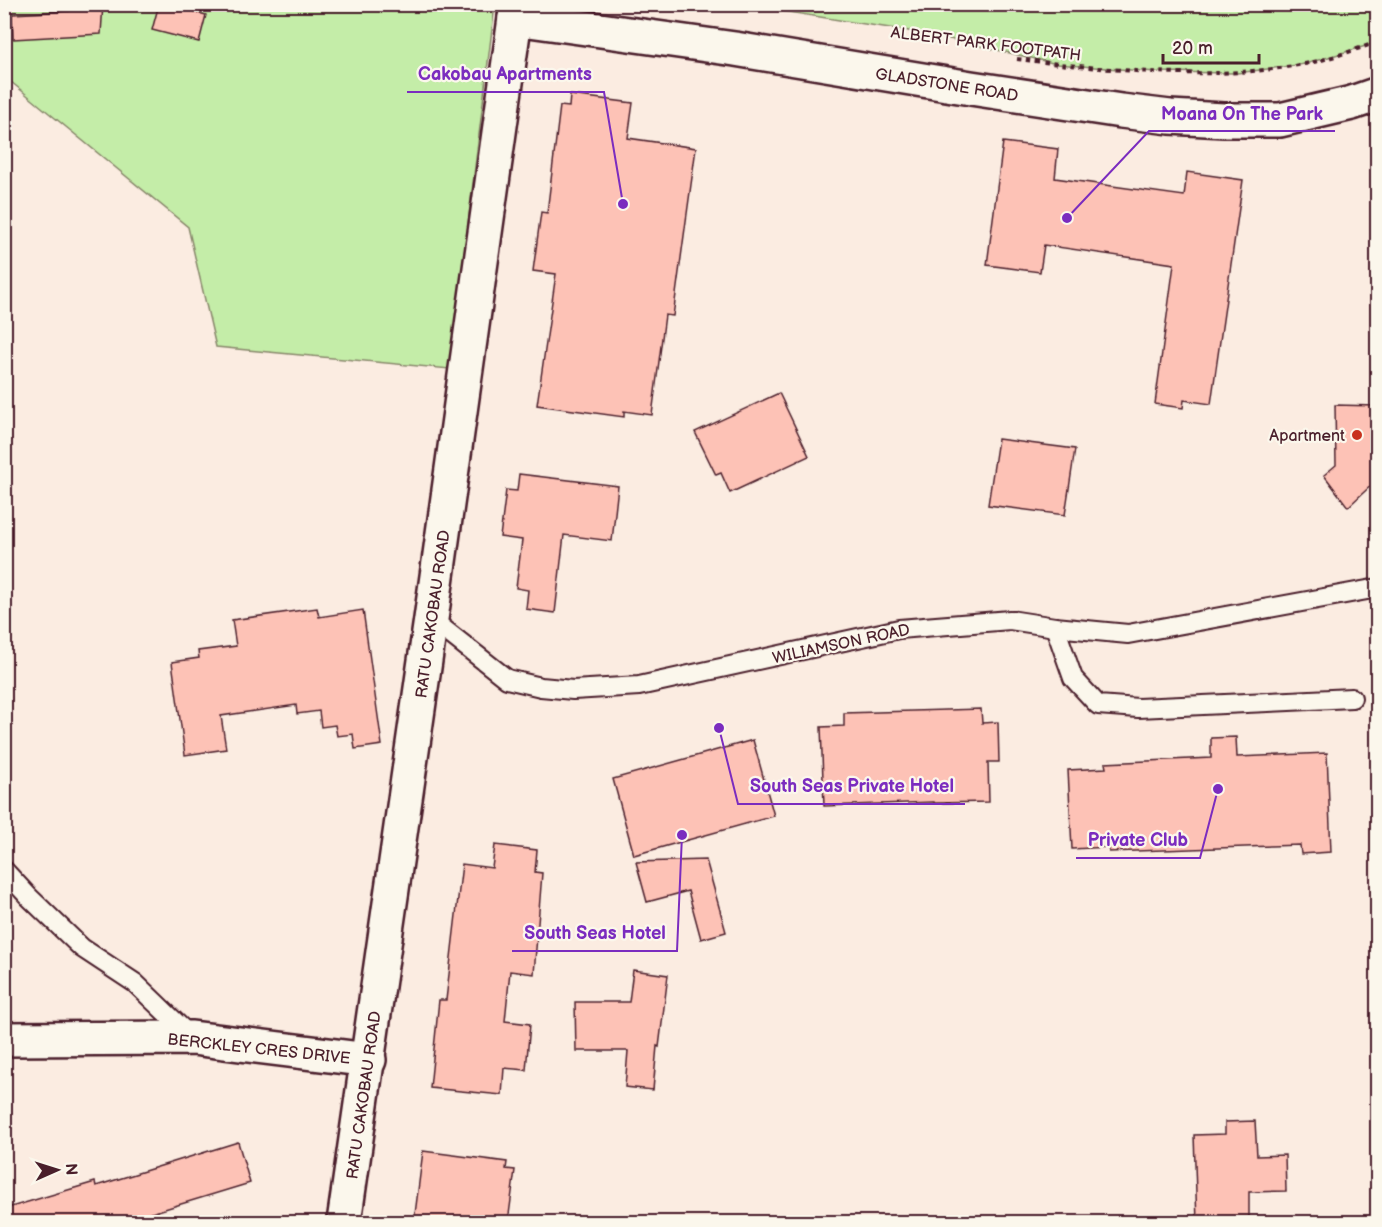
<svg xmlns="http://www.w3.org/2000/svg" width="1382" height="1227" viewBox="0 0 1382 1227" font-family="'Balsamiq Sans',sans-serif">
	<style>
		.green { fill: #c4eda8; stroke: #87866a; stroke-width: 1.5 }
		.building { fill: #fdc2b6; stroke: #4a1f2b; stroke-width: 1.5 }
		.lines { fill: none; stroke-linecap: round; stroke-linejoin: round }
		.lane-casing { stroke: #4a1f2b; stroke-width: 22 }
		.street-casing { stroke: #4a1f2b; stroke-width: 38 }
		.secondary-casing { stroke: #4a1f2b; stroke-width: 38 }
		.path { stroke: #4a1f2b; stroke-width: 4; stroke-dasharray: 4.5 4.5; stroke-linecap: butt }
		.lane { stroke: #fbf7ec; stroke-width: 18 }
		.street { stroke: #fbf7ec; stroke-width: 33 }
		.secondary { stroke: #fbf7ec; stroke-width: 33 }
		.poi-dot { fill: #c8321e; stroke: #fbf7ec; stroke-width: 2 }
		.labels { text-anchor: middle; stroke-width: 4.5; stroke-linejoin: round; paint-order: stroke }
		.street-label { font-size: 16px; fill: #4a1f2b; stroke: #fbf7ec }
		.poi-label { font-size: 16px; fill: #4a1f2b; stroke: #fbf7ec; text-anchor: end }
		.leader { fill: none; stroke: #7b2cbf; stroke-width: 2 }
		.callout-dot { fill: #7b2cbf; stroke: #fbf7ec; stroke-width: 2 }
		.callout-label { font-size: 18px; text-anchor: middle; font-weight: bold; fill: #7b2cbf; stroke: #fbf7ec; stroke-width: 4.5; stroke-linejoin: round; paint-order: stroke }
	</style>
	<rect width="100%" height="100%" fill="#fbece1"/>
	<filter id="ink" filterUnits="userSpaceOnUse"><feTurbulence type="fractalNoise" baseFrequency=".0167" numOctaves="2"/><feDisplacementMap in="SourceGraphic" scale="12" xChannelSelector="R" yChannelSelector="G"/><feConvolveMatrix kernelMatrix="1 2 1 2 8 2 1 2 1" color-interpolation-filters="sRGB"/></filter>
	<g filter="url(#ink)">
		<!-- green -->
		<g class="green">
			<polygon points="4,5 495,5 450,369 216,347 188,227 5,77"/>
			<polygon points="744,5 1377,5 1377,41 1369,45 1305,64 1237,73 1156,72 1057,64 928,34"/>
		</g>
		<!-- building -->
		<g class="building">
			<polygon points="70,4 103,4 101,34 13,39 12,14 69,11"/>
			<polygon points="159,4 166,4 206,15 199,42 152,30"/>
			<polygon points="570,95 633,103 628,138 696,148 673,316 665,315 652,415 624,411 624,417 537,405 556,274 533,271 541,212 547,213 560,106 569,107"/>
			<polygon points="1003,142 1058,149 1055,178 1184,196 1187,172 1243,180 1211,404 1184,400 1183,408 1155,404 1174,264 1044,245 1040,272 987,265"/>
			<polygon points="779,393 809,456 730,493 721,473 716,475 695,432"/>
			<polygon points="1335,405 1377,406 1377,480 1348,507 1324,475 1336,465"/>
			<polygon points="998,439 1075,449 1065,515 988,505"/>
			<polygon points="519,474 618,486 612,541 564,535 555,613 526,609 528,590 516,588 522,540 500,537 506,490 517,491"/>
			<polygon points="317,608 319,617 363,610 382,745 355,749 353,734 337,736 335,725 321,727 319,711 297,714 296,705 221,716 226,749 185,755 172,662 199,658 198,651 236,646 232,620"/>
			<polygon points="981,709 982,723 998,722 999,762 988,762 989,802 934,803 934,802 824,806 821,727 844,726 844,713"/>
			<polygon points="1236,737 1237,757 1327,753 1331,852 1301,854 1300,845 1109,852 1109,847 1072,849 1068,770 1106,768 1105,763 1211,758 1211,738"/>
			<polygon points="753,740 774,816 634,855 613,779"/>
			<polygon points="495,845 537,850 535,872 542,873 534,974 510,971 505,1021 530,1024 526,1070 504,1068 502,1095 430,1088 439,1000 446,1000 462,864 492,868"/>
			<polygon points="706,860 726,932 701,939 688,891 647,902 636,862"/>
			<polygon points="633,970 668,975 659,1047 657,1046 653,1090 625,1087 628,1051 576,1051 575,1002 629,1002"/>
			<polygon points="1255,1121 1257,1156 1285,1155 1286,1191 1249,1192 1249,1222 1197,1222 1194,1135 1225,1134 1225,1122"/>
			<polygon points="238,1142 250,1183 122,1222 4,1222 4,1209 95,1182 96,1186"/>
			<polygon points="423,1151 507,1162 506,1169 515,1170 508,1222 414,1222"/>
		</g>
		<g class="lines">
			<defs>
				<g id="lane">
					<polyline points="431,619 507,679 541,687 573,690 639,686 899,629 1010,620 1055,627 1128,634 1378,588"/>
					<polyline points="1055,627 1073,678 1098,705 1138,708 1352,698"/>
					<polyline points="4,870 29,897 82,948 135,983 192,1038"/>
				</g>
				<polyline id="street" points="4,1039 192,1038 369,1060"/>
				<g id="secondary">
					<polyline points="515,18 735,49 971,88 1121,111 1170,117 1224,120 1280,120 1352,103 1378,94"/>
					<polyline points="344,1222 431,619 517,4"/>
				</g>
			</defs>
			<!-- lane casing -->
			<use href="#lane" class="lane-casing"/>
			<!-- street casing -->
			<use href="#street" class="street-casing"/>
			<!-- secondary casing -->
			<use href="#secondary" class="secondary-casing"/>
			<!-- path -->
			<path class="path" d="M1017,59C1110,70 1211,82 1304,64C1326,60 1348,52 1369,45L1378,41"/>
			<!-- lane -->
			<use href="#lane" class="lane"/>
			<!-- street -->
			<use href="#street" class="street"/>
			<!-- secondary -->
			<use href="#secondary" class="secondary"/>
		</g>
	</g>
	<!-- markers -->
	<circle class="poi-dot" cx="1357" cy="435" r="6"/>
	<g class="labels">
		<!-- street labels -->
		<g class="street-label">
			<text transform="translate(986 43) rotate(7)" y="6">ALBERT PARK FOOTPATH</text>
			<text transform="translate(947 84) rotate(9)" y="6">GLADSTONE ROAD</text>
			<text transform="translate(432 614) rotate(-82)" y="6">RATU CAKOBAU ROAD</text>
			<text transform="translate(841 643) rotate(-12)" y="6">WILIAMSON ROAD</text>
			<text transform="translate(259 1048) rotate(6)" y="6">BERCKLEY CRES DRIVE</text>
			<text transform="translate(363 1095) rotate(-82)" y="6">RATU CAKOBAU ROAD</text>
		</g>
		<!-- poi labels -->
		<g class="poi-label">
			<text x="1345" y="441">Apartment</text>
		</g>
	</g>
	<!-- callouts -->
	<path class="leader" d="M623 204L604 92H407M1067 218L1149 131H1335M719 728L738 804H965M1218 789L1200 858H1076M682 835L677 951H512"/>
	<g class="callout-dot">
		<circle cx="623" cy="204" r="6"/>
		<circle cx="1067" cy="218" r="6"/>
		<circle cx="719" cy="728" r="6"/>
		<circle cx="1218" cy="789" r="6"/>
		<circle cx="682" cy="835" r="6"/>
	</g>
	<g class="callout-label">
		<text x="505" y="80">Cakobau Apartments</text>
		<text x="1242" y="120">Moana On The Park</text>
		<text x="852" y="792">South Seas Private Hotel</text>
		<text x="1138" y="846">Private Club</text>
		<text x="595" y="939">South Seas Hotel</text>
	</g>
	<!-- margin -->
	<rect width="1382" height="1227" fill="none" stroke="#fbf7ec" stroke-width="24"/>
	<rect x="12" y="12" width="1358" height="1203" fill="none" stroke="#4a1f2b" stroke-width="2" filter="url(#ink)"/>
	<!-- north arrow -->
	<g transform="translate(57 1170) rotate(87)" stroke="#fbf7ec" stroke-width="4.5" paint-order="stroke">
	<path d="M0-4.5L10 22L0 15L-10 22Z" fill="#4a1f2b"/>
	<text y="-9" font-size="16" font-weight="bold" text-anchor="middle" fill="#4a1f2b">N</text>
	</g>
	<!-- scale -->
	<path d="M1163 54v9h96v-9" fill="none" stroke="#4a1f2b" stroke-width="3"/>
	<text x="1172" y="54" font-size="18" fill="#4a1f2b" stroke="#fbf7ec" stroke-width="4.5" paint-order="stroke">20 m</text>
</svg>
